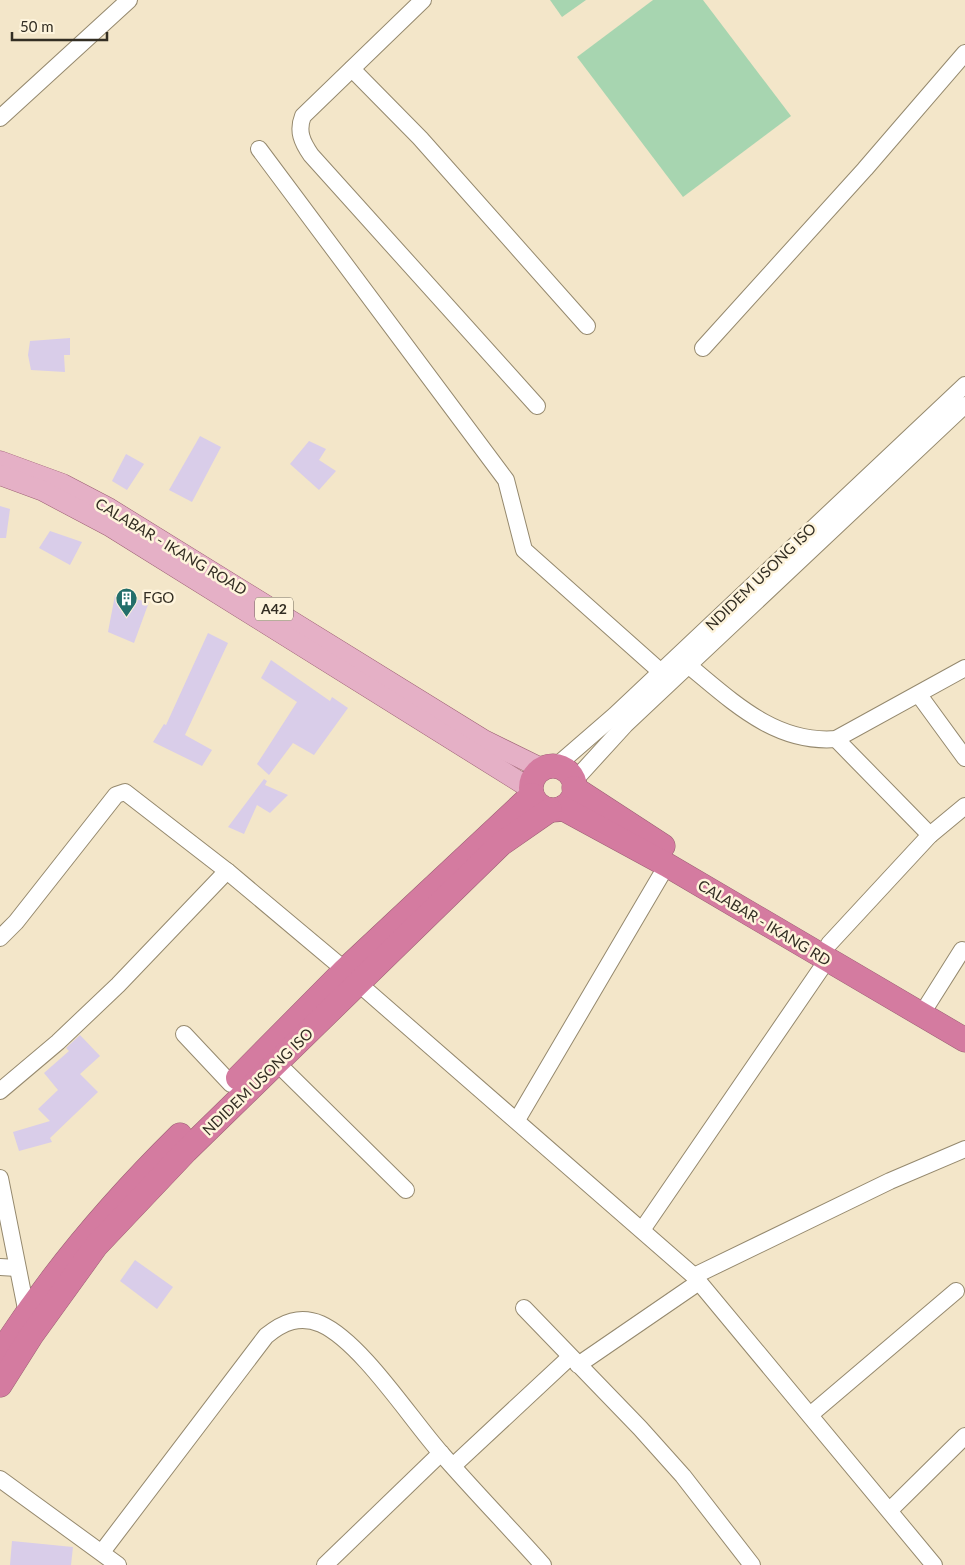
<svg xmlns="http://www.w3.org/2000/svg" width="965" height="1565" viewBox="0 0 965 1565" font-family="Lato,sans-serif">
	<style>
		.green { fill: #a7d5b0 }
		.building { fill: #d9cde9 }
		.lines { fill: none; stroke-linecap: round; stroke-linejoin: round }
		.minor-casing { stroke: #95896e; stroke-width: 18 }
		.major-casing { stroke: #9c6074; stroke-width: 21 }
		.highway-casing { stroke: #9c6074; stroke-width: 25 }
		.minor { stroke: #fff; stroke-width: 16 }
		.major { stroke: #e5b0c6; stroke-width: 20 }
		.highway { stroke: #d47ba0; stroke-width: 24 }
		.labels { text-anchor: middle; stroke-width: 5; stroke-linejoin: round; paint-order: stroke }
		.shield { fill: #fef4dc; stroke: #70695a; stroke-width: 1 }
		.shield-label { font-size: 14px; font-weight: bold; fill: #332e23 }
		.street-label { font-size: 15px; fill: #332e23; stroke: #fef4dc }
		.poi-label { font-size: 15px; fill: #332e23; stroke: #fef4dc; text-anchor: start }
	</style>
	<rect width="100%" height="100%" fill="#f3e6c9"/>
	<!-- green -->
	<g class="green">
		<polygon points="550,0 586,0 562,17"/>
		<polygon points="653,0 703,0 791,116 683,197 577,57"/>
	</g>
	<!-- building -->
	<g class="building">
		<polygon points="70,338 70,355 64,355 65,372 31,370 28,355 30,341"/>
		<polygon points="200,436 221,447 192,502 169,490"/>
		<polygon points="309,441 326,449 319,460 336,471 319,490 290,464"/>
		<polygon points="126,454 144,464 127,490 112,481"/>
		<polygon points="0,506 10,509 6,538 0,538"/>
		<polygon points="50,531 82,542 70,565 39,548"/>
		<polygon points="115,595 149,602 134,643 108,632"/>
		<polygon points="208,633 228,643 185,735 212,750 202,766 153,742 164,724 166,725"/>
		<polygon points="271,660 330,701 332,697 348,708 314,755 293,743 269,775 257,764 297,702 261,678"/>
		<polygon points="264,779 267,781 265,785 288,795 270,813 257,805 244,834 228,827"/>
		<polygon points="80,1035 100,1056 80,1074 98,1092 50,1138 52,1142 19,1151 13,1132 50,1121 38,1109 58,1090 44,1073 69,1051 66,1048"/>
		<polygon points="135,1260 173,1287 157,1309 120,1281"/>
		<polygon points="12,1541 73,1547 71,1565 10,1565"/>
	</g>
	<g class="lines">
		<defs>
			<g id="minor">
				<path d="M423,0L303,116C297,131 302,142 311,155L537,406"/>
				<polyline points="352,69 420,138 587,326"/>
				<polyline points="0,118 129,0"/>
				<polyline points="259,149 506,480 524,550 661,672"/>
				<polyline points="703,348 865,169 965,53"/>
				<path d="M688,665C732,701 775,744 836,739L965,668"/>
				<polyline points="919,695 965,758"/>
				<polyline points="836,739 930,835"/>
				<polyline points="555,767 615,715 965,385"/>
				<polyline points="573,782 625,725 965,405"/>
				<polyline points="0,938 16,922 116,795 125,792 227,871 345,970"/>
				<polyline points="829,944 930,835 965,806"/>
				<polyline points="358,983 694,1276 934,1565"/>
				<polyline points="928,1004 962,950"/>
				<polyline points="184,1034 231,1084"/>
				<polyline points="277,1063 406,1190"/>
				<polyline points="0,1091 58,1042 118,985 227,871"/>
				<polyline points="517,1120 667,865"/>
				<polyline points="0,1178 28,1319"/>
				<polyline points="642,1230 827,960"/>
				<polyline points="0,1267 17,1268"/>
				<polyline points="694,1276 890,1181 965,1149"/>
				<polyline points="524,1308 640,1428 683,1476 752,1565"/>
				<polyline points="578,1365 699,1282"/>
				<polyline points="810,1415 956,1291"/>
				<polyline points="453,1466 570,1357"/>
				<polyline points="0,1479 118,1565"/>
				<polyline points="890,1510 965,1436"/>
				<path d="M102,1552L266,1336C283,1322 300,1315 321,1324C361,1342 410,1418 440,1452C474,1491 509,1527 543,1565"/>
				<polyline points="325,1565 441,1453"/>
			</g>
			<g id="major">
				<polyline points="0,461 63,484 107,507 484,740 543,769"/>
				<polyline points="0,475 43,491 111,527 531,789"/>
			</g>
			<g id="highway">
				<circle cx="553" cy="788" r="22"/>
				<polyline points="574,788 663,846"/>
				<polyline points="562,808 667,865 965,1040"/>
				<polyline points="238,1078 345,970 532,795"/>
				<path d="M0,1354C51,1273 112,1202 180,1135"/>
				<polyline points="0,1385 31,1336 96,1246 186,1151 501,844 550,810"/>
			</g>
		</defs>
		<!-- minor casing -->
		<use href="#minor" class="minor-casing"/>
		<!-- major casing -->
		<use href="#major" class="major-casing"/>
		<!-- highway casing -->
		<use href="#highway" class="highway-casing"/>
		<!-- minor -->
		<use href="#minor" class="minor"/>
		<!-- major -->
		<use href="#major" class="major"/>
		<!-- highway -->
		<use href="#highway" class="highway"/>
	</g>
	<!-- icons -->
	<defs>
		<symbol id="building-pin" viewBox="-11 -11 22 30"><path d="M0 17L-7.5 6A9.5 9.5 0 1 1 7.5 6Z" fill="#236e6a" stroke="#fef4dc"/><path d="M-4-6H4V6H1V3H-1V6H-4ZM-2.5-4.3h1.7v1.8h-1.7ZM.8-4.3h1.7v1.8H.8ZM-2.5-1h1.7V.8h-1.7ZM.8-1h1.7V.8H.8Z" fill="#fff"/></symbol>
	</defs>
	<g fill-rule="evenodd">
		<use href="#building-pin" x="114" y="586" width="25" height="34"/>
	</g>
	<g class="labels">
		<!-- shield labels -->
		<rect class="shield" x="255" y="597.5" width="38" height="23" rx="4"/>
		<g class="shield-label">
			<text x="274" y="614">A42</text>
		</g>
		<!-- street labels -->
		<g class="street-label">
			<text transform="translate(171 547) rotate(31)" y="5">CALABAR - IKANG ROAD</text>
			<text transform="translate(761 577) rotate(-44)" y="5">NDIDEM USONG ISO</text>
			<text transform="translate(764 923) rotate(31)" y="5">CALABAR - IKANG RD</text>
			<text transform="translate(258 1082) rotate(-44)" y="5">NDIDEM USONG ISO</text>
		</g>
		<!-- poi labels -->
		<g class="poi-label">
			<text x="143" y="603">FGO</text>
		</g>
	</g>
	<!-- scale -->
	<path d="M12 32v8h95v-8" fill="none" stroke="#332e23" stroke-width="2.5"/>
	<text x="20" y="32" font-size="15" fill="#332e23" stroke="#fef4dc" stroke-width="4" paint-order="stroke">50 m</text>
</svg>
